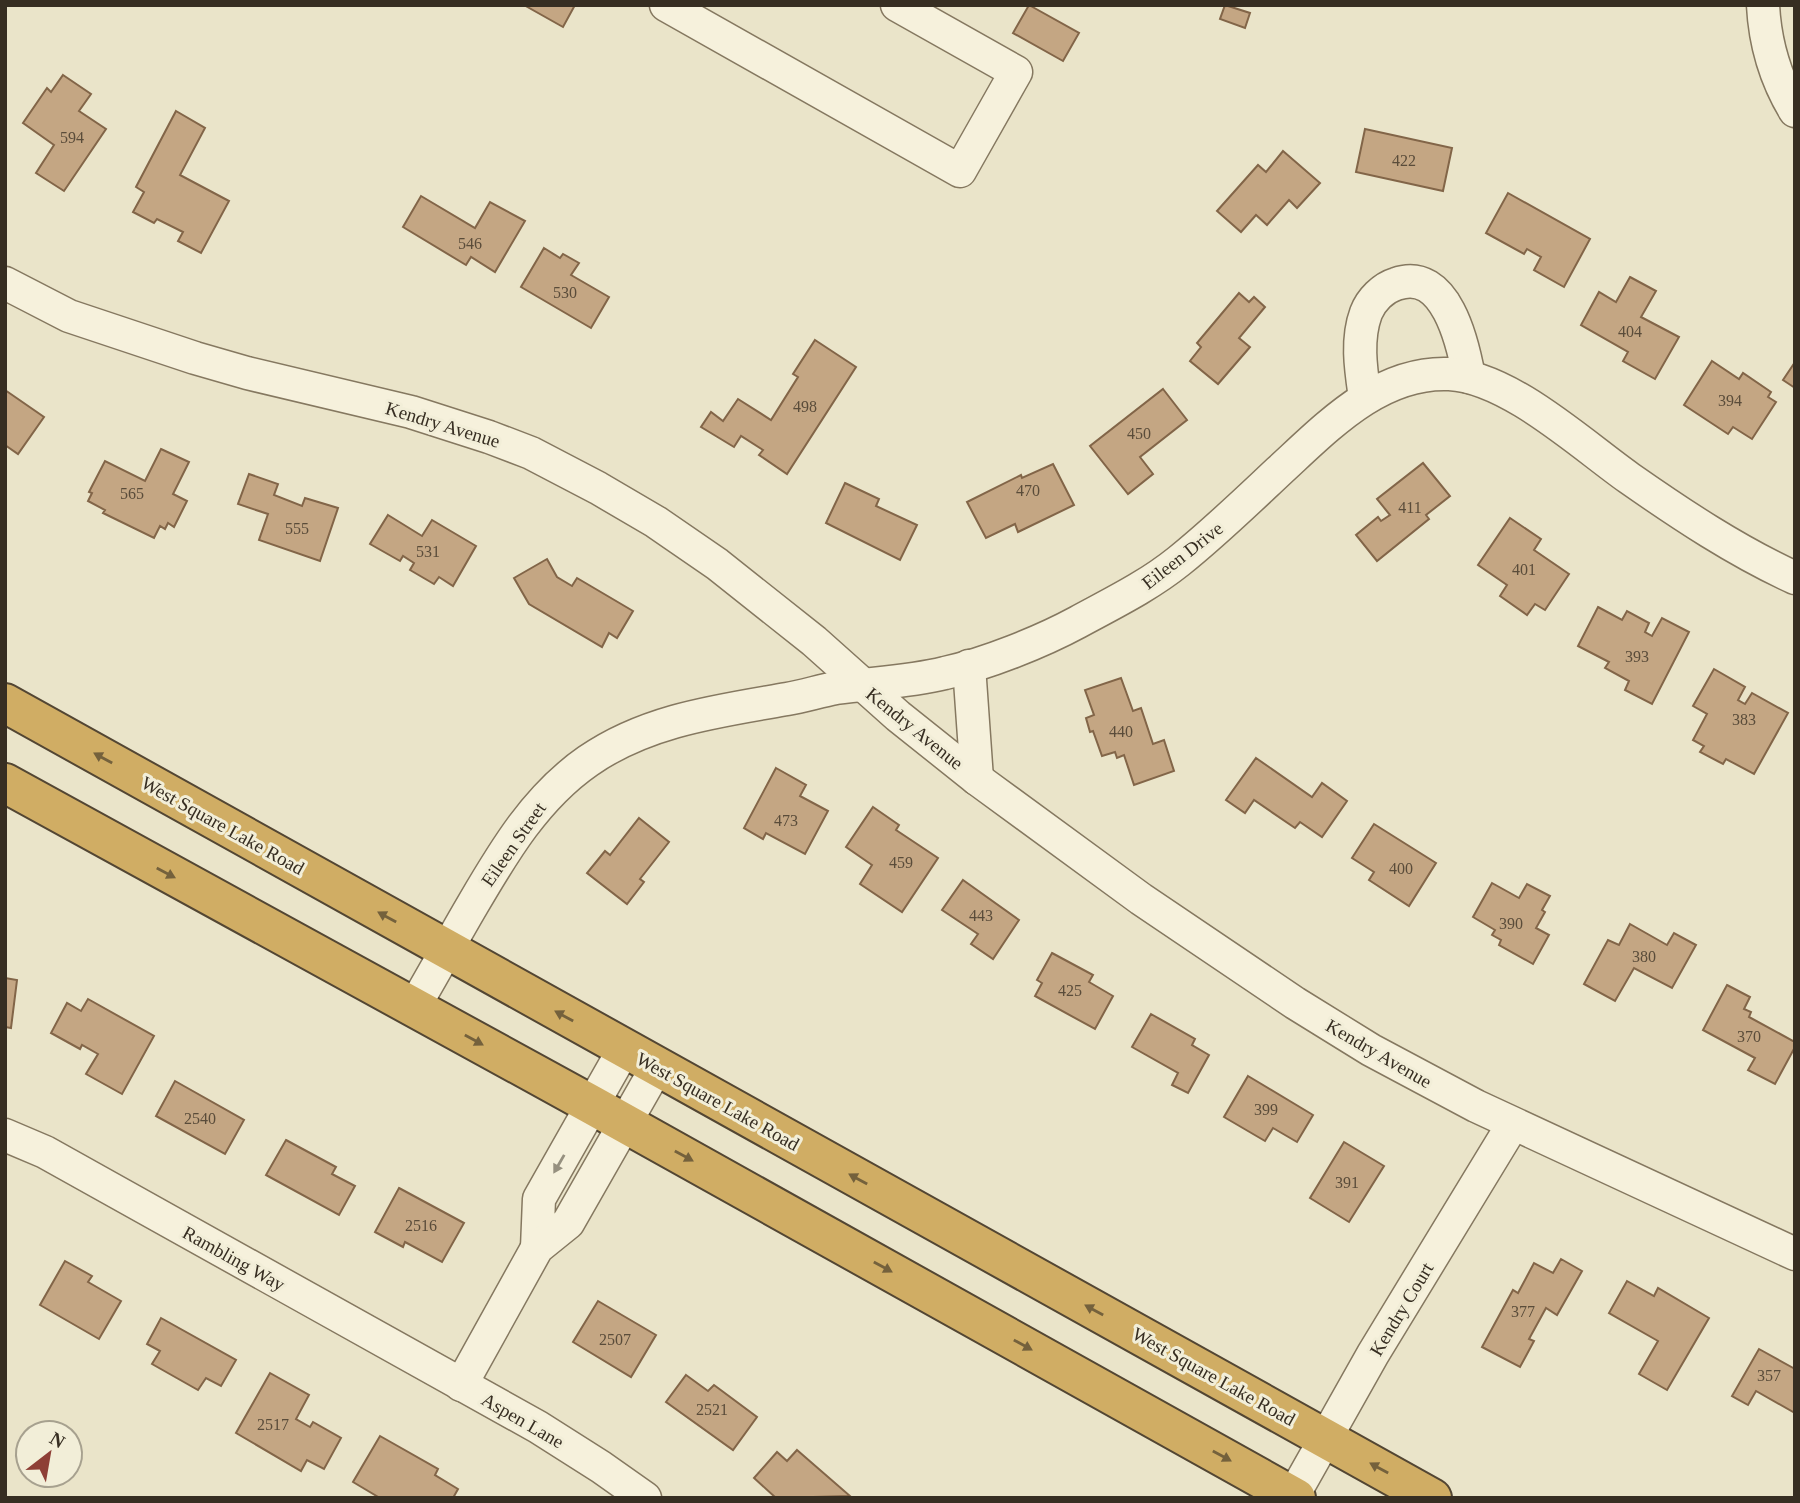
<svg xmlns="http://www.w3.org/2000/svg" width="1800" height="1503" viewBox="0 0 1800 1503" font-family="'Times New Roman',serif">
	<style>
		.building { fill: #c4a683; stroke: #826548; stroke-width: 2 }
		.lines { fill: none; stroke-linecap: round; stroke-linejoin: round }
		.minor-casing { stroke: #857860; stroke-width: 35 }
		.highway-casing { stroke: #534633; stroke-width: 42 }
		.minor { stroke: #f6f1dc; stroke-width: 32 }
		.highway { stroke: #d0ad64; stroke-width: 38 }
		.oneway { fill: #74613c }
		.oneway2 { fill: #96907f }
		.labels { text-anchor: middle; stroke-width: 6; stroke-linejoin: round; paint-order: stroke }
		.number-label { font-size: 16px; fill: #5a4c3a }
		.street-label { font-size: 19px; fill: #372e22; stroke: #f2eed8 }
	</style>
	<rect width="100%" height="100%" fill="#eae4c9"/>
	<!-- building -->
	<g class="building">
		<polygon points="524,5 575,5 563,27"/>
		<polygon points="1029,5 1079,33 1063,61 1013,33"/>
		<polygon points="1225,5 1250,13 1245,28 1220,19"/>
		<polygon points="63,75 91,94 79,111 106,129 64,191 36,173 54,145 23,123 47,88 51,92"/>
		<polygon points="176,111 205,128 180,175 229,201 201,253 178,241 183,232 157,219 154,223 133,212 144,192 136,187"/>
		<polygon points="1365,129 1452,148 1443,191 1356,172"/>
		<polygon points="1283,151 1320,183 1297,208 1289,200 1267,225 1256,215 1241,232 1217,211 1258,165 1266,172"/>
		<polygon points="1508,193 1590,239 1564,287 1534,270 1541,257 1527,249 1524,254 1486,233"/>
		<polygon points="421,196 475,228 490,202 525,221 495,272 471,257 466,265 403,227"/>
		<polygon points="544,248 560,258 563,254 579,263 571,275 609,297 591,328 521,287"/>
		<polygon points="1630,277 1656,291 1641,317 1679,337 1655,379 1623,361 1628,352 1581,325 1599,292 1616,302"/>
		<polygon points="1239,293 1249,302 1254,297 1265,307 1239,338 1250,347 1218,384 1190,361 1201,347 1197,343"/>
		<polygon points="815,340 856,367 787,474 759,455 763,450 741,436 734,447 701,427 711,412 723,421 738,399 771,420 798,377 793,374"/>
		<polygon points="1712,361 1739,379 1743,373 1771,392 1768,397 1776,402 1752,439 1733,427 1728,434 1684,405"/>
		<polygon points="1795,362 1795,388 1783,380"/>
		<polygon points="1163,389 1187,420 1140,457 1153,474 1128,494 1090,446"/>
		<polygon points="5,390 44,417 18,454 5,445"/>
		<polygon points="161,449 189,462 173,494 187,501 174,527 168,523 165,529 160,526 154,538 103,513 105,510 88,501 92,493 89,492 105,461 145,481"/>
		<polygon points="1423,463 1450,496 1426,515 1429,519 1377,561 1356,535 1378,517 1381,521 1390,515 1377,499"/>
		<polygon points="1053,464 1074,505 1018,532 1015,524 986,538 967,502 1021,475 1022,478"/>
		<polygon points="249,474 278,484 274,495 302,506 305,498 338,508 320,561 259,540 268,514 238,504"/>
		<polygon points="845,483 879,499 876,506 917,525 900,560 826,523"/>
		<polygon points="388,515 422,536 432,520 476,546 453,586 439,577 434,584 410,570 414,563 403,556 400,561 370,544"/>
		<polygon points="1510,518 1541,539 1534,550 1569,574 1545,610 1535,604 1527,615 1500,596 1507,585 1478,565"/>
		<polygon points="547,559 557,577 572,586 577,578 633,611 617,638 609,633 602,647 529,604 514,578"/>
		<polygon points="1598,607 1622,620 1627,611 1649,623 1645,632 1652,636 1662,618 1689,632 1652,704 1625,690 1629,681 1605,668 1609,662 1578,646"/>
		<polygon points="1714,669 1745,687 1738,700 1745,704 1752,693 1788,713 1754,774 1726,759 1723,764 1700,752 1704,746 1693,740 1707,714 1693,706"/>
		<polygon points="1121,678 1133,711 1141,708 1153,744 1164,740 1174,771 1134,785 1124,755 1117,758 1115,752 1102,756 1093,731 1090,732 1086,718 1094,715 1085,690"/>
		<polygon points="1256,758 1312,797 1322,783 1347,801 1322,837 1300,822 1295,828 1254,800 1245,813 1226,800"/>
		<polygon points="776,768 806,785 800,796 828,811 805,854 766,833 763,839 744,828"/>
		<polygon points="873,807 899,825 896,830 938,858 902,912 860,884 872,865 846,847"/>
		<polygon points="639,818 669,842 640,879 644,882 627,904 587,873 605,851 610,855"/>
		<polygon points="1374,824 1436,863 1409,906 1369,880 1374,872 1352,858"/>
		<polygon points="963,880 1019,920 993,959 971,944 978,934 942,910"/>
		<polygon points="1492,883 1519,898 1527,884 1550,896 1542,910 1545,912 1536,928 1549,935 1533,964 1499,945 1501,940 1492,935 1495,930 1473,917"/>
		<polygon points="1630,924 1667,945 1674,933 1696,945 1672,988 1634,968 1615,1001 1584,984 1608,940 1619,945"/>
		<polygon points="1052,953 1093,975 1089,982 1113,996 1095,1029 1035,996 1042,983 1037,980"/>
		<polygon points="5,978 17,980 11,1028 5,1027"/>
		<polygon points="1727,985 1750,997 1744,1009 1751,1012 1749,1017 1795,1042 1795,1047 1775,1084 1748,1070 1755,1058 1703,1030"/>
		<polygon points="88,999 154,1036 122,1094 86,1074 98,1054 82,1045 80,1049 51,1033 67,1003 81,1011"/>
		<polygon points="1151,1014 1195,1039 1192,1045 1209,1055 1188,1093 1172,1085 1178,1073 1132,1047"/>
		<polygon points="1248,1076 1313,1115 1297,1142 1273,1128 1265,1141 1224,1117"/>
		<polygon points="175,1081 244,1120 225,1154 156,1116"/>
		<polygon points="286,1140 336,1167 332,1174 355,1186 339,1215 266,1175"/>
		<polygon points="1344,1142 1384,1166 1349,1222 1310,1198"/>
		<polygon points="399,1188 464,1223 442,1262 405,1242 403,1247 375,1232"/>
		<polygon points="1561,1259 1582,1271 1557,1315 1546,1308 1529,1339 1534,1341 1520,1367 1482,1347 1513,1290 1518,1293 1534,1263 1553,1273"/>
		<polygon points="65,1261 92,1276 88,1282 121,1301 99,1339 40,1305"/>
		<polygon points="1627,1281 1654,1296 1658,1288 1709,1318 1667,1390 1639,1374 1658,1341 1609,1313"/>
		<polygon points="598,1301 656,1335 631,1377 573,1342"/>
		<polygon points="161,1318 236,1360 221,1386 206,1378 198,1390 152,1364 160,1351 147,1344"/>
		<polygon points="1759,1349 1795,1369 1795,1413 1756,1391 1748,1405 1732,1396"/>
		<polygon points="270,1373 309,1395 296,1419 310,1427 313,1422 341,1438 324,1469 307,1460 301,1471 236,1433"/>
		<polygon points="686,1375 708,1391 714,1385 757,1417 733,1450 666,1402"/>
		<polygon points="380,1436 438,1469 435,1475 458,1489 453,1498 380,1498 353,1482"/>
		<polygon points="797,1450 850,1496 776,1498 754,1478 777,1452 787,1461"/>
	</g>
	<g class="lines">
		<defs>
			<g id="minor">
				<polyline points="666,5 960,171 1016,72 897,5"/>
				<path d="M1763,5C1765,44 1775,78 1795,111"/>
				<polyline points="5,283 69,316 195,358 247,373 411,412 489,437 531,453 598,488 656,522 717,564 814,641 898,716 977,779 1141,899 1295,1003 1371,1050 1476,1106 1795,1254"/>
				<path d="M1365,398C1361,370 1356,340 1366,313C1371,300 1383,288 1396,284C1446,266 1463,344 1469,377"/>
				<polyline points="969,666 977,779"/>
				<path d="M414,1007C434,973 453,938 473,904C504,851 536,797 588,761C647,720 718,711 787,699C804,696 820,691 836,688C872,683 909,682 945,673C986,664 1041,642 1078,622C1113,603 1148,586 1179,561C1214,533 1246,502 1279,471C1327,427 1379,371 1449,374C1509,377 1581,444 1629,478C1682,515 1736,551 1795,578"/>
				<polyline points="5,1135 45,1152 538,1427 601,1467 645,1498"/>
				<polyline points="537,1248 539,1199 624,1049"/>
				<polyline points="461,1385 537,1248 568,1223 657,1067"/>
				<polyline points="1293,1496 1373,1354 1513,1124"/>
			</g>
			<g id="highway">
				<polyline points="5,703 1432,1498"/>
				<polyline points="5,783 592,1105 1296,1498"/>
			</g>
		</defs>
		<!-- minor casing -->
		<use href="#minor" class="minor-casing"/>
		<!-- highway casing -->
		<use href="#highway" class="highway-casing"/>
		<!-- minor -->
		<use href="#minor" class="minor"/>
		<!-- highway -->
		<use href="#highway" class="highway"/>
	</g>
	<!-- one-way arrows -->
	<defs><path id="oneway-solid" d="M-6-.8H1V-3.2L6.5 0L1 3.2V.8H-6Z" transform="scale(1.75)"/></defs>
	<g class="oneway">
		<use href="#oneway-solid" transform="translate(103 758) rotate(-151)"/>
		<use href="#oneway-solid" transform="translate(166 873) rotate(28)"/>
		<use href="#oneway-solid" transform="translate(387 917) rotate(-151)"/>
		<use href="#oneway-solid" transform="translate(564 1016) rotate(-151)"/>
		<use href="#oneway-solid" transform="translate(474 1040) rotate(29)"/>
		<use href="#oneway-solid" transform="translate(684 1156) rotate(29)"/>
		<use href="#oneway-solid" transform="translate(858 1179) rotate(-151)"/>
		<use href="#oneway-solid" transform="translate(883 1267) rotate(29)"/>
		<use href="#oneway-solid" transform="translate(1094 1310) rotate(-151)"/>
		<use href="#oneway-solid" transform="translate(1023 1345) rotate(29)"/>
		<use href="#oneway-solid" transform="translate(1222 1456) rotate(29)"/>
		<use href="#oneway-solid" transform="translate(1379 1468) rotate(-151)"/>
	</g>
	<use class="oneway2" href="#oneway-solid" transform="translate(559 1164) rotate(120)"/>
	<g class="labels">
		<!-- number labels -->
		<g class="number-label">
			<text x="72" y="143">594</text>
			<text x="1404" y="166">422</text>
			<text x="470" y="249">546</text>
			<text x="565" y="298">530</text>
			<text x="1630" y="337">404</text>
			<text x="1730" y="406">394</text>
			<text x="805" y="412">498</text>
			<text x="1139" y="439">450</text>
			<text x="1028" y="496">470</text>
			<text x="132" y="499">565</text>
			<text x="1410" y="513">411</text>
			<text x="297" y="534">555</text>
			<text x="428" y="557">531</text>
			<text x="1524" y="575">401</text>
			<text x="1637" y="662">393</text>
			<text x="1744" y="725">383</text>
			<text x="1121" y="737">440</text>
			<text x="786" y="826">473</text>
			<text x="901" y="868">459</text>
			<text x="1401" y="874">400</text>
			<text x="981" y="921">443</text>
			<text x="1511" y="929">390</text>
			<text x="1644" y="962">380</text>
			<text x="1070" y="996">425</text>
			<text x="1749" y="1042">370</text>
			<text x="1266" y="1115">399</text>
			<text x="200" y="1124">2540</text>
			<text x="1347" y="1188">391</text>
			<text x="421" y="1231">2516</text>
			<text x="1523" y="1317">377</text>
			<text x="615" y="1345">2507</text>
			<text x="1769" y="1381">357</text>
			<text x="712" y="1415">2521</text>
			<text x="273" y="1430">2517</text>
		</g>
		<!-- street labels -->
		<g class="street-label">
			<text transform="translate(443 424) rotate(17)" y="7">Kendry Avenue</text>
			<text transform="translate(1182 555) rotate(-38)" y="7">Eileen Drive</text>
			<text transform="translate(915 728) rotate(39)" y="7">Kendry Avenue</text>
			<text transform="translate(223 825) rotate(29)" y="7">West Square Lake Road</text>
			<text transform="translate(513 844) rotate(-55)" y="7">Eileen Street</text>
			<text transform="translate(1379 1053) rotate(30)" y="7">Kendry Avenue</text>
			<text transform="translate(718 1101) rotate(29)" y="7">West Square Lake Road</text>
			<text transform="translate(234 1258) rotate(29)" y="7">Rambling Way</text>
			<text transform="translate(1401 1309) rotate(-59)" y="7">Kendry Court</text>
			<text transform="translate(1214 1376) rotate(29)" y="7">West Square Lake Road</text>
			<text transform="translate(523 1420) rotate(30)" y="7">Aspen Lane</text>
		</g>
	</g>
	<!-- border -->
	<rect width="1800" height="1503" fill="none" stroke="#372e22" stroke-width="14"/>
	<!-- north arrow -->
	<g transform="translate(49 1454) rotate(31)"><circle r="33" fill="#f2eed8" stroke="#a7a18f" stroke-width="2"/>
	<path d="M0-5L12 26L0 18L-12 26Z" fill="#8e3f36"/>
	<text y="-10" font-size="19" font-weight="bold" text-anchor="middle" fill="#372e22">N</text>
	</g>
</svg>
